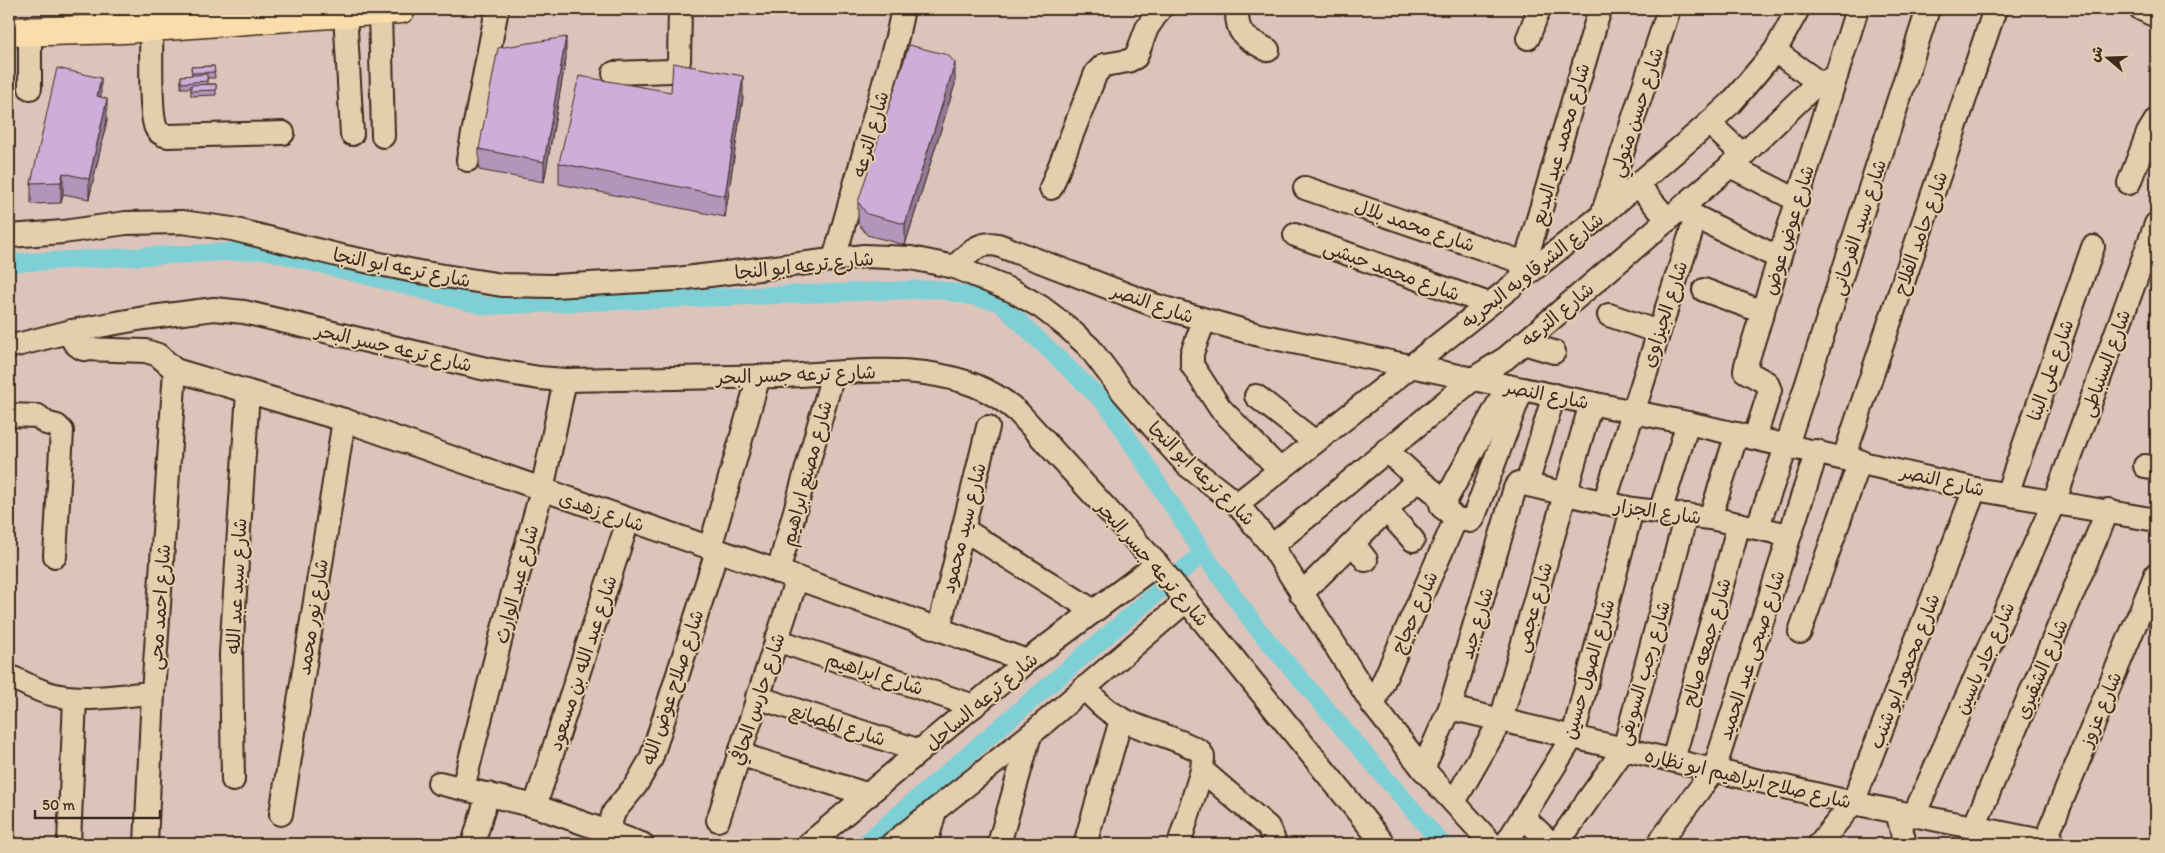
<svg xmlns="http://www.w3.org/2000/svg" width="2165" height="853" viewBox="0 0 2165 853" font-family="Itim,'Playpen Sans Arabic',sans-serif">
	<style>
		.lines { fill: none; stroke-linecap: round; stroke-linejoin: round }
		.canal { stroke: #7fd0d6; stroke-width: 18 }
		.minor-casing { stroke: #3b2a1e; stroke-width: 26 }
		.highway-casing { stroke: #3b2a1e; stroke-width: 31 }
		.minor { stroke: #e4cead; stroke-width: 22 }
		.highway { stroke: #faddab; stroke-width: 28 }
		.wall { fill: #b196bb; stroke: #3b2a1e }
		.shaded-wall { fill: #907a98; stroke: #3b2a1e }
		.building { fill: #ceaed9; stroke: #3b2a1e }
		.labels { text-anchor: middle; stroke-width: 4; stroke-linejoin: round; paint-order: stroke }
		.street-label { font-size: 19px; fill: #3b2a1e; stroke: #e4cead }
	</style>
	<rect width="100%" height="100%" fill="#ddc4ba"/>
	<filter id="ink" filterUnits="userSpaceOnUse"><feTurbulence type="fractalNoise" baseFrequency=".02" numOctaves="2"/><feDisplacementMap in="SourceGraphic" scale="10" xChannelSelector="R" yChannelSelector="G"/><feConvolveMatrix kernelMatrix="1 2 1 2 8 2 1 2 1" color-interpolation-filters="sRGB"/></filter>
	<g filter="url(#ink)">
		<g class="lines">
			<!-- canal -->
			<g class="canal">
				<polyline points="9,263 265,250 485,306 936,289 999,302 1107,405 1203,553 1256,627 1442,844"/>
				<polyline points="864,844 1203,553"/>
			</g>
			<defs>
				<g id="minor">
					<path d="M1237,9C1236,36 1246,38 1268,50"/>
					<polyline points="2141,9 2156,16"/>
					<polyline points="380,11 383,136"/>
					<polyline points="345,13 352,134"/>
					<path d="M151,27C152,47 149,113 156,128C158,133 163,135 168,136L283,133"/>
					<polyline points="1528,38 1539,9"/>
					<polyline points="1775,51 1821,84"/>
					<polyline points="614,73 671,71 676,67 679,61 680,9"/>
					<polyline points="30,88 30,31"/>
					<polyline points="1709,123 1743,155"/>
					<polyline points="468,160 497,9"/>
					<polyline points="1730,166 1797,200"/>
					<polyline points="2129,183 2148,133 2156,120"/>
					<polyline points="1638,185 1668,220"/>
					<polyline points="1051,188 1096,73 1104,65 1128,61 1136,57 1147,28 1160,9"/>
					<polyline points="1305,188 1525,263"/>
					<polyline points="1684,211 1779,258"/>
					<polyline points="1602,215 1669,9"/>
					<polyline points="1295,235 1489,304"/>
					<polyline points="9,236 63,232 126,223 182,222 232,229 341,256 419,272 502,285 554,286 677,279 864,256 911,258 955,267 1013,291 1041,307 1066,326 1089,347 1123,392 1168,444 1187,465 1237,504 1272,546 1373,705 1423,769 1492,844"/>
					<polyline points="834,259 897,37 903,9"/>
					<path d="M955,267C968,254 977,241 998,245L1154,305L1259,335L1688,423L1975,489L2156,520"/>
					<polyline points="1520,280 1600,9"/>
					<polyline points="1704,290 1763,312"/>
					<polyline points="1609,315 1658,332"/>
					<polyline points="1204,321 1192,353 1192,365 1220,408 1280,470"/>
					<path d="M72,331C71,341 74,344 83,349L146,351L158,355L175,370L344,420L797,578L1027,661"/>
					<polyline points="1523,343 1554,352"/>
					<path d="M9,347L72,331L144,318L214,309L244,312L486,369L539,378L565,380C637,379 709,378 781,376C827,374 881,367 925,373C962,378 990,388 1018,412L1157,564L1384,844"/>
					<polyline points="1256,396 1315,442"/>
					<polyline points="9,415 38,416 46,423 57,426 62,431 55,556"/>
					<polyline points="1755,437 1770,390 1767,383 1745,371 1746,365 1857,9"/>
					<polyline points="1386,450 1418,479 1438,495 1442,507 1451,514"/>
					<polyline points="1844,458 1995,9"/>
					<polyline points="2145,466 2156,468"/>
					<polyline points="1527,484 1554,395"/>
					<polyline points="2007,494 2093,247"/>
					<polyline points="1604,503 1696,217"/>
					<polyline points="1237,504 1602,215 1709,123 1731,103 1775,51 1798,9"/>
					<polyline points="1442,507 1508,386"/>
					<polyline points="1386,510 1413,540"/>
					<polyline points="1660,512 1688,423"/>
					<polyline points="1710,518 1737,434"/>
					<polyline points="1457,519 1470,521 1473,519 1522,389"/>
					<polyline points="1757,528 1787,445 1928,9"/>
					<polyline points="963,529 1094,611"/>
					<polyline points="1353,543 1366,560"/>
					<polyline points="1272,546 1473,379 1506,358 1743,155 1812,88 1836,76"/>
					<polyline points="710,548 759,376"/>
					<polyline points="778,572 833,374"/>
					<polyline points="1301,594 1418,479"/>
					<polyline points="939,628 988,427"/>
					<polyline points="1800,632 1860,461"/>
					<polyline points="776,640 974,706"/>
					<path d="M9,676C24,683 39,692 55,695C86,702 122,695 153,693"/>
					<path d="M1085,687C1117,731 1157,727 1200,751L1203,757L1202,770L1179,844"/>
					<polyline points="757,697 920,751"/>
					<polyline points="1373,705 1454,523 1457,519"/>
					<polyline points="1450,708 1853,803 2047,842"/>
					<polyline points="739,754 869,795"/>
					<polyline points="1673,760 1739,524"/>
					<polyline points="1423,769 1450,708 1515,488 1519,483 1632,509 1710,518 1789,535"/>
					<polyline points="1202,770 1268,827 1273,838 1273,844"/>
					<polyline points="233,780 231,654 248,392"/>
					<polyline points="439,783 535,806 642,844"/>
					<polyline points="463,788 504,625 542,490 565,380"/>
					<polyline points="1454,802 1501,720 1591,403"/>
					<polyline points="535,806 628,521"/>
					<polyline points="1897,812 1905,844"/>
					<polyline points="281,814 344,420"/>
					<polyline points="1914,815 2054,502 2156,224"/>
					<polyline points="1523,817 1552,844"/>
					<polyline points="718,820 797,578"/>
					<polyline points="1974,827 2108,510"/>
					<polyline points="69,844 75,698"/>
					<polyline points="146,844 153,693 175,370"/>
					<polyline points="473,844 488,794"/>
					<polyline points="604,844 614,812 636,785 651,759 717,551"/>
					<polyline points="809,844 1027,661 1157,564"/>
					<polyline points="892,844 1030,735 1187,600"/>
					<polyline points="926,844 935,811"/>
					<polyline points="999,844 1030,735"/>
					<polyline points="1085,844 1121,720"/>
					<polyline points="1506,844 1573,736 1632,509"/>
					<polyline points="1557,844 1624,749 1686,515"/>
					<polyline points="1658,844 1714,770 1817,451"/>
					<polyline points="1819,844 1853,803 1975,489"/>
					<polyline points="2048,844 2050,829 2156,574"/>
				</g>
				<polyline id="highway" points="9,32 124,29 401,9"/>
			</defs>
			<!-- minor casing -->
			<use href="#minor" class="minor-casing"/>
			<!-- highway casing -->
			<use href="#highway" class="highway-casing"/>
			<!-- minor -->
			<use href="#minor" class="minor"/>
			<!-- highway -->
			<use href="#highway" class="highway"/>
		</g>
		<!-- wall -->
		<g class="wall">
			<polygon points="566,58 544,182 479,170 479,149"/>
			<polygon points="214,66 215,78 207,78 207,84 216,84 216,95 191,96 191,88 181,88 181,76 192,76 191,67"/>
			<polygon points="955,84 905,245 867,235 858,223 858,202"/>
			<polygon points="671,92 743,97 725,217 559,184 559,163"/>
			<polygon points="101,97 107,120 89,199 63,194 61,203 31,204 31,183"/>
		</g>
		<!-- shaded-wall -->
		<g class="shaded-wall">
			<polygon points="566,37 566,58 544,182 544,162"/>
			<polygon points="955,63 955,84 905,245 905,224"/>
			<polygon points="743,76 743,97 725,217 725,196"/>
			<polygon points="101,78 101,99 97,96"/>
			<polygon points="107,99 107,120 89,199 89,179"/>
			<polygon points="63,173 63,194 61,203 61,182"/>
		</g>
		<!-- building -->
		<g class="building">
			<polygon points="566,37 544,162 479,149 498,48"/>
			<polygon points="909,45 948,55 955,63 905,224 867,214 858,202"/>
			<polygon points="673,63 743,76 725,196 559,163 579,76 671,92"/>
			<polygon points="214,66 215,72 192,73 191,67"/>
			<polygon points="57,68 101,78 97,96 107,99 89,179 63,173 61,182 31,183"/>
			<polygon points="207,74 207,81 181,83 181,76"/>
			<polygon points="216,84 216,90 191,91 191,85"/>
		</g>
	</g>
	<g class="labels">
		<!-- street labels -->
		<g class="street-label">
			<text transform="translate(1636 112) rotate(-72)" y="7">شارع حسن متولي</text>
			<text transform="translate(870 134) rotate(-74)" y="7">شارع الترعه</text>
			<text transform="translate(1560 144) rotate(-74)" y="7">شارع محمد عبد البديع</text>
			<text transform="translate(1415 225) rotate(19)" y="7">شارع محمد بلال</text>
			<text transform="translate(1858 227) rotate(-72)" y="7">شارع سيد الفرحانى</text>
			<text transform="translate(1788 230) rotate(-73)" y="7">شارع عوض عوض</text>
			<text transform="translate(1920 233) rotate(-71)" y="7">شارع حامد الفلاح</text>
			<text transform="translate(804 265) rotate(-6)" y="7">شارع ترعه ابو النجا</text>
			<text transform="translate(402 267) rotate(11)" y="7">شارع ترعه ابو النجا</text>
			<text transform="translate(1392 270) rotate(20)" y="7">شارع محمد حبشى</text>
			<text transform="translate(1532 270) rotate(-38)" y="7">شارع الشرقاويه البحريه</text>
			<text transform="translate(1153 303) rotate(19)" y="7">شارع النصر</text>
			<text transform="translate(1557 314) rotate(-40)" y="7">شارع الترعه</text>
			<text transform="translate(1664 314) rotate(-72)" y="7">شارع الجيزاوى</text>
			<text transform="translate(394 347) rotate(13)" y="7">شارع ترعه جسر البحر</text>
			<text transform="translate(2105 363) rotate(-70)" y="7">شارع السنباطى</text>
			<text transform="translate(2050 370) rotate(-71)" y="7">شارع على البنا</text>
			<text transform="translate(796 374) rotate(-2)" y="7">شارع ترعه جسر البحر</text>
			<text transform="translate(1547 394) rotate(11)" y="7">شارع النصر</text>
			<text transform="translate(806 473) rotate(-75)" y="7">شارع مصنع ابراهيم</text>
			<text transform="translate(1202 473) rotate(44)" y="7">شارع ترعه ابو النجا</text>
			<text transform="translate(1943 480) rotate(13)" y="7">شارع النصر</text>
			<text transform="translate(602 511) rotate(19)" y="7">شارع زهدى</text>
			<text transform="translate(1658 511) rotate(8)" y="7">شارع الجزار</text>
			<text transform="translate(963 528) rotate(-76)" y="7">شارع سيد محمود</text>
			<text transform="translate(1153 563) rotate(49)" y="7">شارع ترعه جسر البحر</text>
			<text transform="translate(516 584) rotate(-75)" y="7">شارع عبد الوارث</text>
			<text transform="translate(236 586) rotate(-87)" y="7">شارع سيد عبد الله</text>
			<text transform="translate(159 607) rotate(-86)" y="7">شارع احمد محى</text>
			<text transform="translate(1533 607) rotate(-74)" y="7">شارع عجمى</text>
			<text transform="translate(1414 612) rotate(-66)" y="7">شارع حجاج</text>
			<text transform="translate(312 617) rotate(-81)" y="7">شارع نور محمد</text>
			<text transform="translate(1476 623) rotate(-73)" y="7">شارع جيد</text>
			<text transform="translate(1706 642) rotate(-74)" y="7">شارع جمعه صالح</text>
			<text transform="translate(1751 655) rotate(-72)" y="7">شارع صبحى عبد الحميد</text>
			<text transform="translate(1984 658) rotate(-66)" y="7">شارع جاد ياسين</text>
			<text transform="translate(582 663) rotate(-72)" y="7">شارع عبد الله بن مسعود</text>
			<text transform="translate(1588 669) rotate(-74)" y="7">شارع الصول حسين</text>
			<text transform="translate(2041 669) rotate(-67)" y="7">شارع الشقيرى</text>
			<text transform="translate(1904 671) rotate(-69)" y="7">شارع محمود ابو شنب</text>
			<text transform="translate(875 673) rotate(18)" y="7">شارع ابراهيم</text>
			<text transform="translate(1643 673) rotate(-74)" y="7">شارع رجب السويفى</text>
			<text transform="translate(672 687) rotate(-72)" y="7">شارع صلاح عوض الله</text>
			<text transform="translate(757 699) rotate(-72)" y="7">شارع حارس الحافي</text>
			<text transform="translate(981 701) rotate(-40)" y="7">شارع ترعه الساحل</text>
			<text transform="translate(2100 709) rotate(-67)" y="7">شارع عزوز</text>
			<text transform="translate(838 724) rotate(18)" y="7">شارع المصانع</text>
			<text transform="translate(1748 778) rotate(13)" y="7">شارع صلاح ابراهيم ابو نظاره</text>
		</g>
	</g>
	<!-- margin -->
	<rect width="2165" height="853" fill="none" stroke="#e4cead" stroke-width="30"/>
	<rect x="15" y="15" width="2135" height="823" fill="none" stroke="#3b2a1e" stroke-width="2" filter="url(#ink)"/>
	<!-- north arrow -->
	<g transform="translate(2108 58) rotate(289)" stroke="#e4cead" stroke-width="4" paint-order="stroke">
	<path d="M0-4L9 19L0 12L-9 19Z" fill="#3b2a1e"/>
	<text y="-8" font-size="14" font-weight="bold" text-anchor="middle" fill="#3b2a1e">ش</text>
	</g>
	<!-- scale -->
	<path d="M35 810v8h125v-8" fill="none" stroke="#3b2a1e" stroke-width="2.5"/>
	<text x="42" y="810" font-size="15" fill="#3b2a1e" stroke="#e4cead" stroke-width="4" paint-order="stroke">50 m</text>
</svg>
